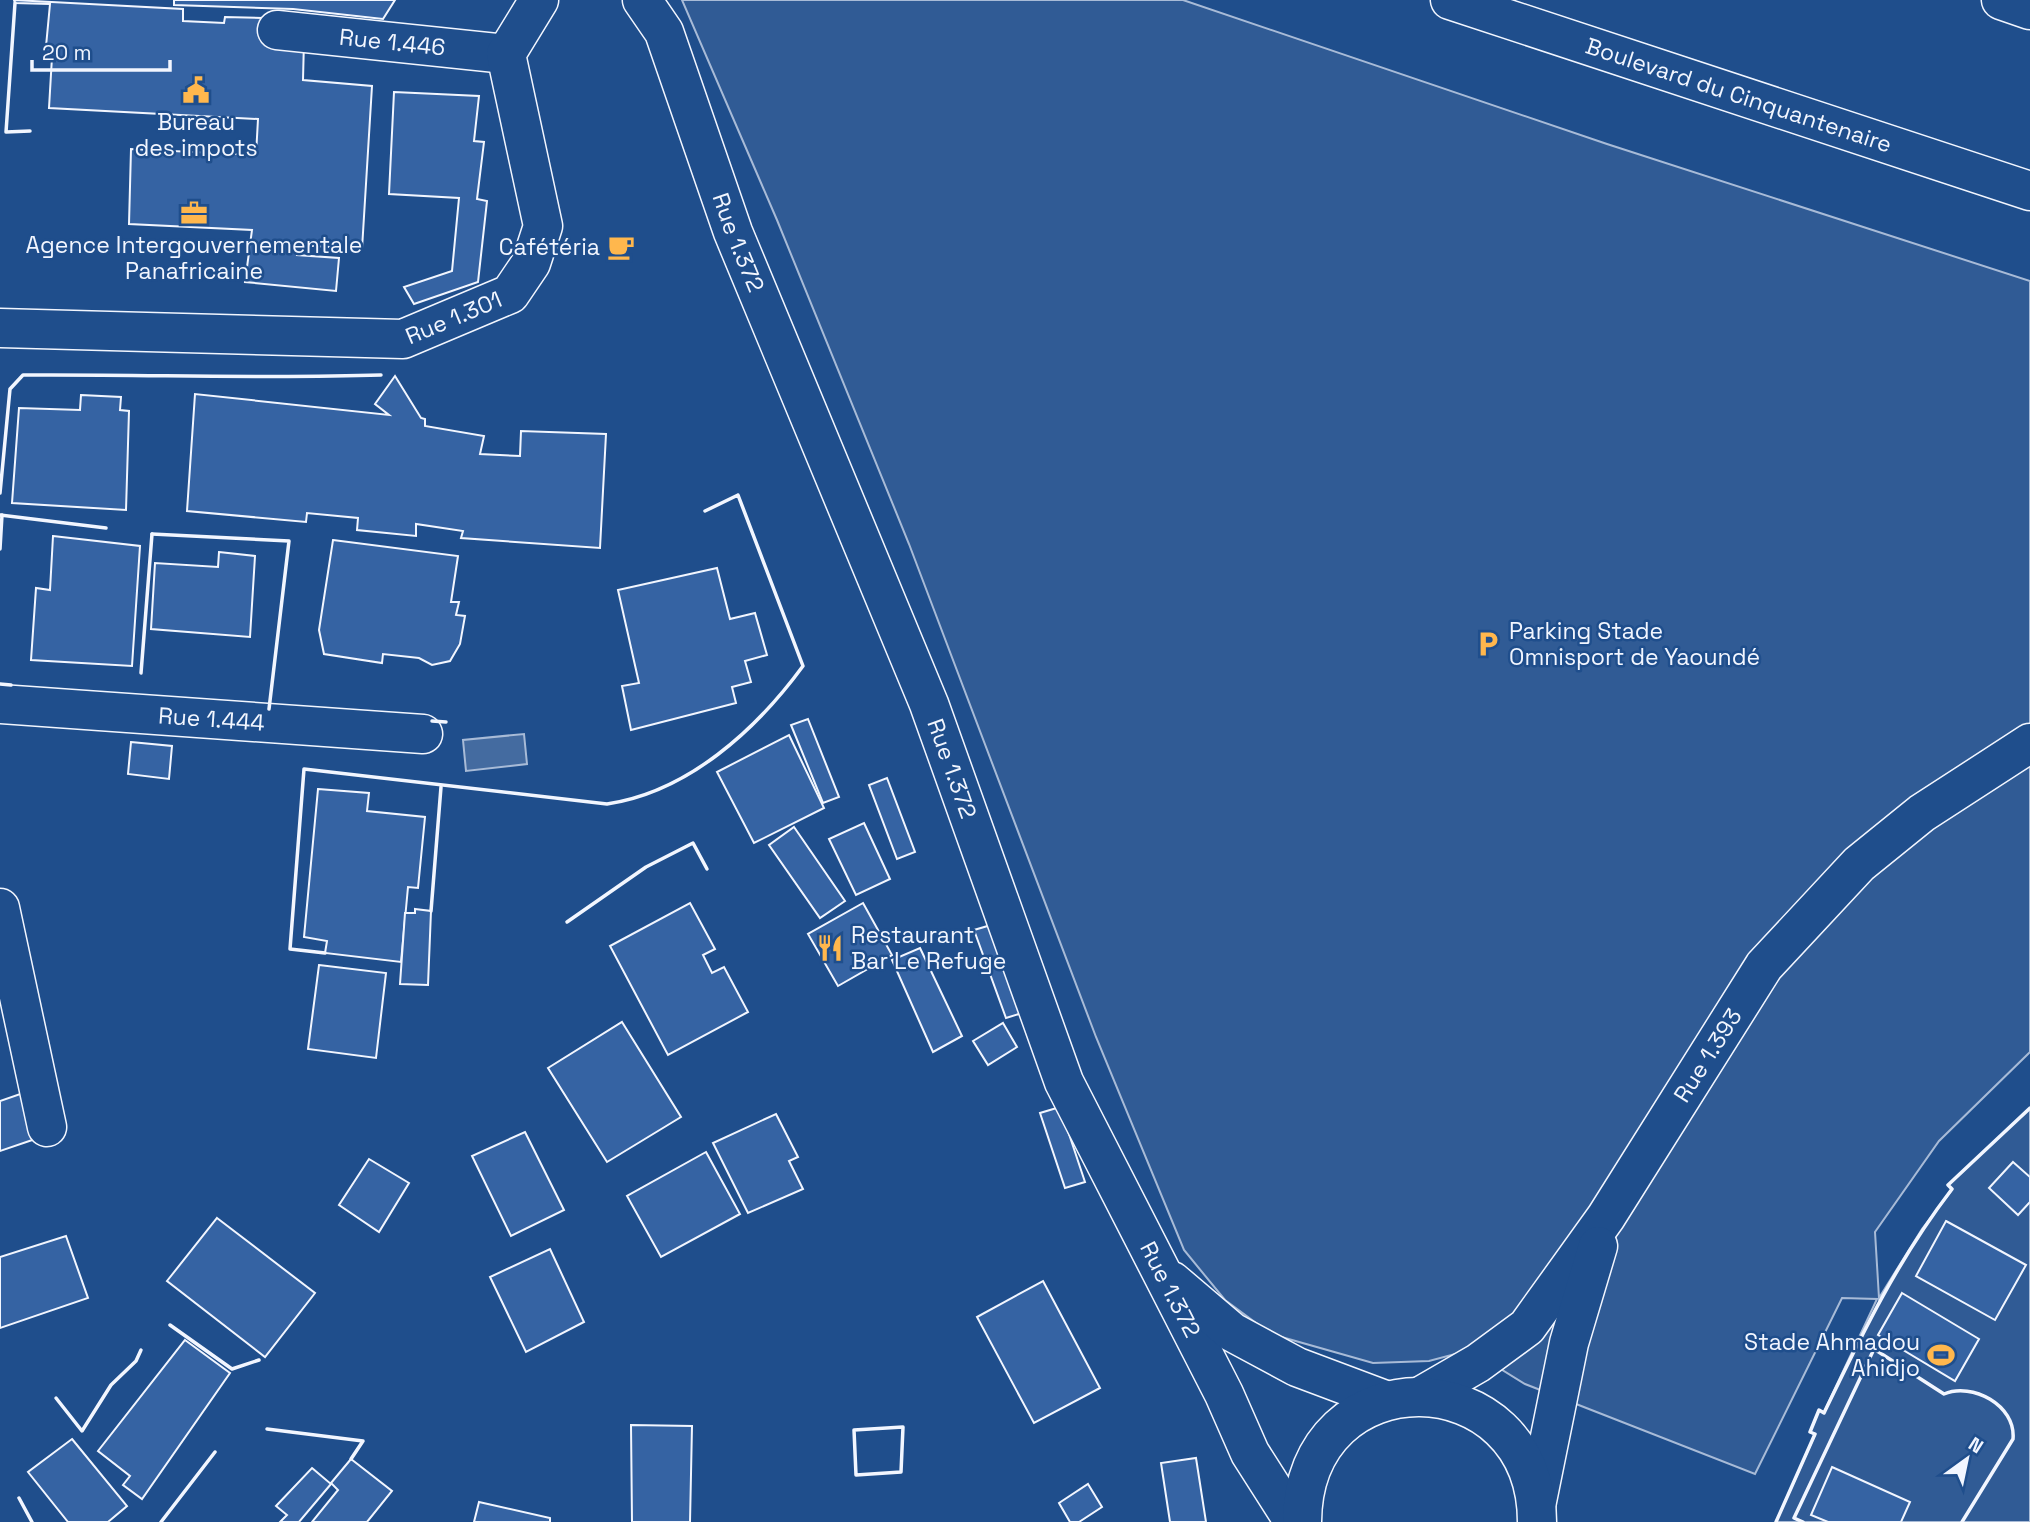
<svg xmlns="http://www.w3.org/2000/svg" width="2030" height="1522" viewBox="0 0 2030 1522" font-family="'Space Grotesk',sans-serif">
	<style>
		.built { fill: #305b95; stroke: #a8bbd7; stroke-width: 2 }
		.water { fill: #446ba0; stroke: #a8bbd7; stroke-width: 2 }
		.building { fill: #3563a3; stroke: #f2f6ff; stroke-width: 2 }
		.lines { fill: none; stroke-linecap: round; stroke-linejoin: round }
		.minor-casing { stroke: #f2f6ff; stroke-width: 41 }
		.secondary-casing { stroke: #f2f6ff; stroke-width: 41 }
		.primary-casing { stroke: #f2f6ff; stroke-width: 41 }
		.minor { stroke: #1f4e8c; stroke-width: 38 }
		.secondary { stroke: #1f4e8c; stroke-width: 38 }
		.primary { stroke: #1f4e8c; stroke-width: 38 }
		.wall { stroke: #f2f6ff; stroke-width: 3.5 }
		.labels { text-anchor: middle; stroke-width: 5; stroke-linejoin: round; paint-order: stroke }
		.street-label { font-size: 23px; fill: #f2f6ff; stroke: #1f4e8c }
		.poi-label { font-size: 23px; fill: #f2f6ff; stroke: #1f4e8c }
	</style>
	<rect width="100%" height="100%" fill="#1f4e8c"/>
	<!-- built -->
	<polygon class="built" points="682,0 1183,0 1607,144 2030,281 2030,1052 1939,1141 1875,1232 1879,1298 1922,1229 1952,1190 1948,1185 2030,1108 2030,1522 1776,1522 1815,1435 1810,1432 1819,1410 1824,1412 1877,1299 1842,1298 1755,1474 1525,1384 1470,1350 1429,1361 1373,1363 1271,1334 1225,1300 1184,1250 1096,1037 909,544 777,220"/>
	<!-- water -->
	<polygon class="water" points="524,734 527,764 466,771 463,740"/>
	<!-- building -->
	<g class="building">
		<polygon points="14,0 183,9 183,21 224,23 225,17 262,18 261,39 304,40 303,80 372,86 362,249 298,245 297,255 339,258 336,291 245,282 252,230 129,224 131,149 256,155 258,119 49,108 52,57 45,57 50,4 15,3"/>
		<polygon points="174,0 395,0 383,19 293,9 174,5"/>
		<polygon points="394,92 479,96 474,141 484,142 477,199 487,201 478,282 414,304 404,287 452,271 459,198 389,194"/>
		<polygon points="395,376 421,418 425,419 425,426 484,436 480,454 520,456 521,431 606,434 600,548 461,538 463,531 416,524 416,536 357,530 358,518 307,513 306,522 187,511 195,394 389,415 375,404"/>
		<polygon points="81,395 121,397 120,410 129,411 126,510 12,503 19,408 80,410"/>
		<polygon points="53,536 140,546 132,666 31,660 36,588 50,590"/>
		<polygon points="333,540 458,556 451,602 459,602 456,615 465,616 460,644 450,661 432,665 419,658 383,654 382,663 324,654 319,630"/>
		<polygon points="219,552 255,556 250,637 151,629 155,563 218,567"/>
		<polygon points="717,568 730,619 755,613 767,655 745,661 751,682 732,687 736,703 631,730 622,686 639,683 618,590"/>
		<polygon points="808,719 839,797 823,803 791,725"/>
		<polygon points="789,735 824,808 754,843 717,772"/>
		<polygon points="131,742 172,746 169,779 128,774"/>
		<polygon points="887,778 915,852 897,859 869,785"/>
		<polygon points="318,789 369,793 367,811 425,817 418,888 408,887 401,962 325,953 327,941 304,937"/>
		<polygon points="864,823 890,879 856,895 829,839"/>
		<polygon points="794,827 845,901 820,918 769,845"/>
		<polygon points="690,903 715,949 703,955 712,973 724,967 748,1012 668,1055 610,946"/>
		<polygon points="863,903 892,955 838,986 808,934"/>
		<polygon points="415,909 431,911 428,985 400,984 405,913 415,913"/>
		<polygon points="991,925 1022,1013 1006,1018 974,930"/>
		<polygon points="920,948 962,1036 933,1052 892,960"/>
		<polygon points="319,965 386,973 376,1058 308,1049"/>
		<polygon points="622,1022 681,1117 607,1162 548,1068"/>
		<polygon points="1003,1023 1017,1047 988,1065 973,1041"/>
		<polygon points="26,1092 41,1137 0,1151 0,1101"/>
		<polygon points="1060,1107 1085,1182 1065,1188 1040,1113"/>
		<polygon points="776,1114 798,1157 789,1161 803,1189 748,1213 713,1143"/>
		<polygon points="525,1132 564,1210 511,1236 472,1156"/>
		<polygon points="706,1152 740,1214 661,1257 627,1196"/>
		<polygon points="369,1159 409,1183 379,1232 339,1205"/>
		<polygon points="2013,1162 2030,1177 2030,1202 2018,1215 1989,1188"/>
		<polygon points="217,1218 315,1293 265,1357 167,1281"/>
		<polygon points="1946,1221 2026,1265 1995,1320 1916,1276"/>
		<polygon points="66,1236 88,1298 0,1328 0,1257"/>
		<polygon points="550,1249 584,1322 526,1352 490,1277"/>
		<polygon points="1043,1281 1100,1388 1034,1423 977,1317"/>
		<polygon points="1902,1293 1979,1339 1955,1381 1878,1335"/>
		<polygon points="185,1340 230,1373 142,1499 123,1485 130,1476 98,1451"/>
		<polygon points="631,1425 692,1426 690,1522 632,1522"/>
		<polygon points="72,1439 127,1506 108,1522 68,1522 28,1472"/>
		<polygon points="1196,1458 1206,1522 1170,1522 1161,1463"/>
		<polygon points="351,1459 392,1491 367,1522 312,1522 338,1490 331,1483"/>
		<polygon points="1832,1467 1910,1502 1901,1522 1828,1522 1811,1515"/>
		<polygon points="312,1468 331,1484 299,1522 280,1522 287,1515 276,1506"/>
		<polygon points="1088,1484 1102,1507 1079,1522 1070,1522 1059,1503"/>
		<polygon points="479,1502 550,1518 550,1522 474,1522"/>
	</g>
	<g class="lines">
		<defs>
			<g id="minor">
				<polyline points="2001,0 2030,10"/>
				<path id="s1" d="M277,30L506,54"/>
				<path id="s2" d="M0,328L403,339L510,294L531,263L543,226L506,54L539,0"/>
				<path id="s3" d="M0,704L423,734"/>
				<polyline points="0,908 47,1127"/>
			</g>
			<g id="secondary">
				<path id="s4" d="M642,0L664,32L733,232L929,704L1064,1082L1224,1394L1250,1453L1294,1522"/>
				<polyline points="1172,1281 1232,1332 1297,1367 1385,1400"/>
				<path id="s5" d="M1421,1396L1478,1363L1527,1327L1606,1217L1764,966L1859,864L1922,813L2030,743"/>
				<polyline points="1537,1501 1569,1343 1598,1246"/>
				<path d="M1302,1522C1303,1353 1537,1358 1537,1522"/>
			</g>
			<g id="primary">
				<path id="s6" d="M1450,0L2030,191"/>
			</g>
		</defs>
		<!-- minor casing -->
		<use href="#minor" class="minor-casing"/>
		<!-- secondary casing -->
		<use href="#secondary" class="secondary-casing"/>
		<!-- primary casing -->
		<use href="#primary" class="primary-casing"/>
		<!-- minor -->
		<use href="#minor" class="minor"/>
		<!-- secondary -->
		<use href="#secondary" class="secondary"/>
		<!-- primary -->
		<use href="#primary" class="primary"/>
		<!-- wall -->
		<g class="wall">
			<polyline points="15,3 6,132 30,131"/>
			<path d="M0,493L10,389L23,375C142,374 261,379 381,375"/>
			<polyline points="0,515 106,528"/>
			<polyline points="152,534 289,541 269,709"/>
			<polyline points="0,549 2,515"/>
			<polyline points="141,673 152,534"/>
			<polyline points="0,684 11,685"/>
			<polyline points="432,721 446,722"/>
			<polyline points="431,911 441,787"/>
			<polyline points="567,922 646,867 693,843 707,869"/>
			<path d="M325,953L290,949L304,769L607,804C688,792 756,730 803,666L738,495L705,511"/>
			<polyline points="170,1325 232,1369 259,1360"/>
			<polyline points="56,1398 82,1431 111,1385 136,1361 141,1350"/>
			<polygon points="903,1427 901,1472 856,1475 854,1430"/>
			<polyline points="267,1429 363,1441 351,1459"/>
			<polyline points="19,1498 32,1522"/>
			<polyline points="161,1522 215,1452"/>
			<path d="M1776,1522L1815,1434L1810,1432L1819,1410L1824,1413C1863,1332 1897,1261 1952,1189L1948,1185L2030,1108"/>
			<path d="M1803,1522L1794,1518L1874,1349L1944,1394C1972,1382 2016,1405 2013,1439L1962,1522"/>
		</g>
	</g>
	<!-- icons -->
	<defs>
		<symbol id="civic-bare" viewBox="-9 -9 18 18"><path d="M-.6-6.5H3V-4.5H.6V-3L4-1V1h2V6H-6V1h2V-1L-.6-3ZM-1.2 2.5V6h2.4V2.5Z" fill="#ffb74d" stroke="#1f4e8c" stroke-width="2.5" paint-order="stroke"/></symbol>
		<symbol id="office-bare" viewBox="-9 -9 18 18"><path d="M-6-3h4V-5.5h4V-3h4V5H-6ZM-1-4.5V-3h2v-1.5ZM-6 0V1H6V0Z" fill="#ffb74d" stroke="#1f4e8c" stroke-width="2.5" paint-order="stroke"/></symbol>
		<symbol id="cafe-bare" viewBox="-9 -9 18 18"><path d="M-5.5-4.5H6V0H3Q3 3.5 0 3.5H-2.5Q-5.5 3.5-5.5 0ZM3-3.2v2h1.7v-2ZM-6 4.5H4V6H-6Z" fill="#ffb74d" stroke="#1f4e8c" stroke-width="2.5" paint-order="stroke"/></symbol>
		<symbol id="parking-bare" viewBox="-9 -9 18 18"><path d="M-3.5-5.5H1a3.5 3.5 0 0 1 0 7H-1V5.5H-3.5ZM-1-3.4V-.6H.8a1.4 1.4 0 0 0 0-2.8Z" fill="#ffb74d" stroke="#1f4e8c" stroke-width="2.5" paint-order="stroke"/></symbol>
		<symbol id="restaurant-bare" viewBox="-9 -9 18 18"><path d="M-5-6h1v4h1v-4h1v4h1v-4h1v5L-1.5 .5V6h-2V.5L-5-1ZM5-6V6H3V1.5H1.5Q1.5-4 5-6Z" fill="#ffb74d" stroke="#1f4e8c" stroke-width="2.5" paint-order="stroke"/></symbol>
		<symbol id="stadium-bare" viewBox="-9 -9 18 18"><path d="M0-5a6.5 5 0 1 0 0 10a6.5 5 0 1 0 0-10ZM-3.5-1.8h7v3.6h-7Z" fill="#ffb74d" stroke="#1f4e8c" stroke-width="2.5" paint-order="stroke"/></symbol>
	</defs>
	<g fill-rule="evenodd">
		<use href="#civic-bare" x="177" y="71" width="38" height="38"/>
		<use href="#office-bare" x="175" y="194" width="38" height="38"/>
		<use href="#cafe-bare" x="602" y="228" width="38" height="38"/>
		<use href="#parking-bare" x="1469" y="625" width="38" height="38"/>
		<use href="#restaurant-bare" x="811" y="929" width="38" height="38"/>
		<use href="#stadium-bare" x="1922" y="1336" width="38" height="38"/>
	</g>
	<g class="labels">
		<!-- street labels -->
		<g class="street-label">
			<text dy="8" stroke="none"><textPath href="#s1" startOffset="116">Rue 1.446</textPath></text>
			<text dy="8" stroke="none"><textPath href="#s6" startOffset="304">Boulevard du Cinquantenaire</textPath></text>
			<text dy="8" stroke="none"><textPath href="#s4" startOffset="262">Rue 1.372</textPath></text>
			<text dy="8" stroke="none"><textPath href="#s2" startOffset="458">Rue 1.301</textPath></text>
			<text dy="8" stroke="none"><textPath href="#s3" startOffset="212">Rue 1.444</textPath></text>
			<text dy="8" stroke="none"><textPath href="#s4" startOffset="830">Rue 1.372</textPath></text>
			<text dy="8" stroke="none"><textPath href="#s5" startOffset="453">Rue 1.393</textPath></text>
			<text dy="8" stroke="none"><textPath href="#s4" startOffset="1396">Rue 1.372</textPath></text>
		</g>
		<!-- poi labels -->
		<g class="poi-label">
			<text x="196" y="130">Bureau<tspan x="196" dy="26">des impots</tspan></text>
			<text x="194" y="253">Agence Intergouvernementale<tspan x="194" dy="26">Panafricaine</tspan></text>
			<text x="600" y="255" text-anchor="end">Cafétéria</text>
			<text x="1509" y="639" text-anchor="start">Parking Stade<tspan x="1509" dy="26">Omnisport de Yaoundé</tspan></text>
			<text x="851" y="943" text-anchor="start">Restaurant<tspan x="851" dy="26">Bar Le Refuge</tspan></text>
			<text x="1920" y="1350" text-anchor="end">Stade Ahmadou<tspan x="1920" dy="26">Ahidjo</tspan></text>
		</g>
	</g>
	<!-- north arrow -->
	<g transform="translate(1967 1459) rotate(33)" stroke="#1f4e8c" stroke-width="5" paint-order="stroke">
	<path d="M0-5L12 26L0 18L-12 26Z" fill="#f2f6ff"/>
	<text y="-10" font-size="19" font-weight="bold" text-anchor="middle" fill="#f2f6ff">N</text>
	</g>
	<!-- scale -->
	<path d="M32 60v10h138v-10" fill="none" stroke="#f2f6ff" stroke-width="3.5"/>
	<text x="42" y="60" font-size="21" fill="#f2f6ff" stroke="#1f4e8c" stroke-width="5" paint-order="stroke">20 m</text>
</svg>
